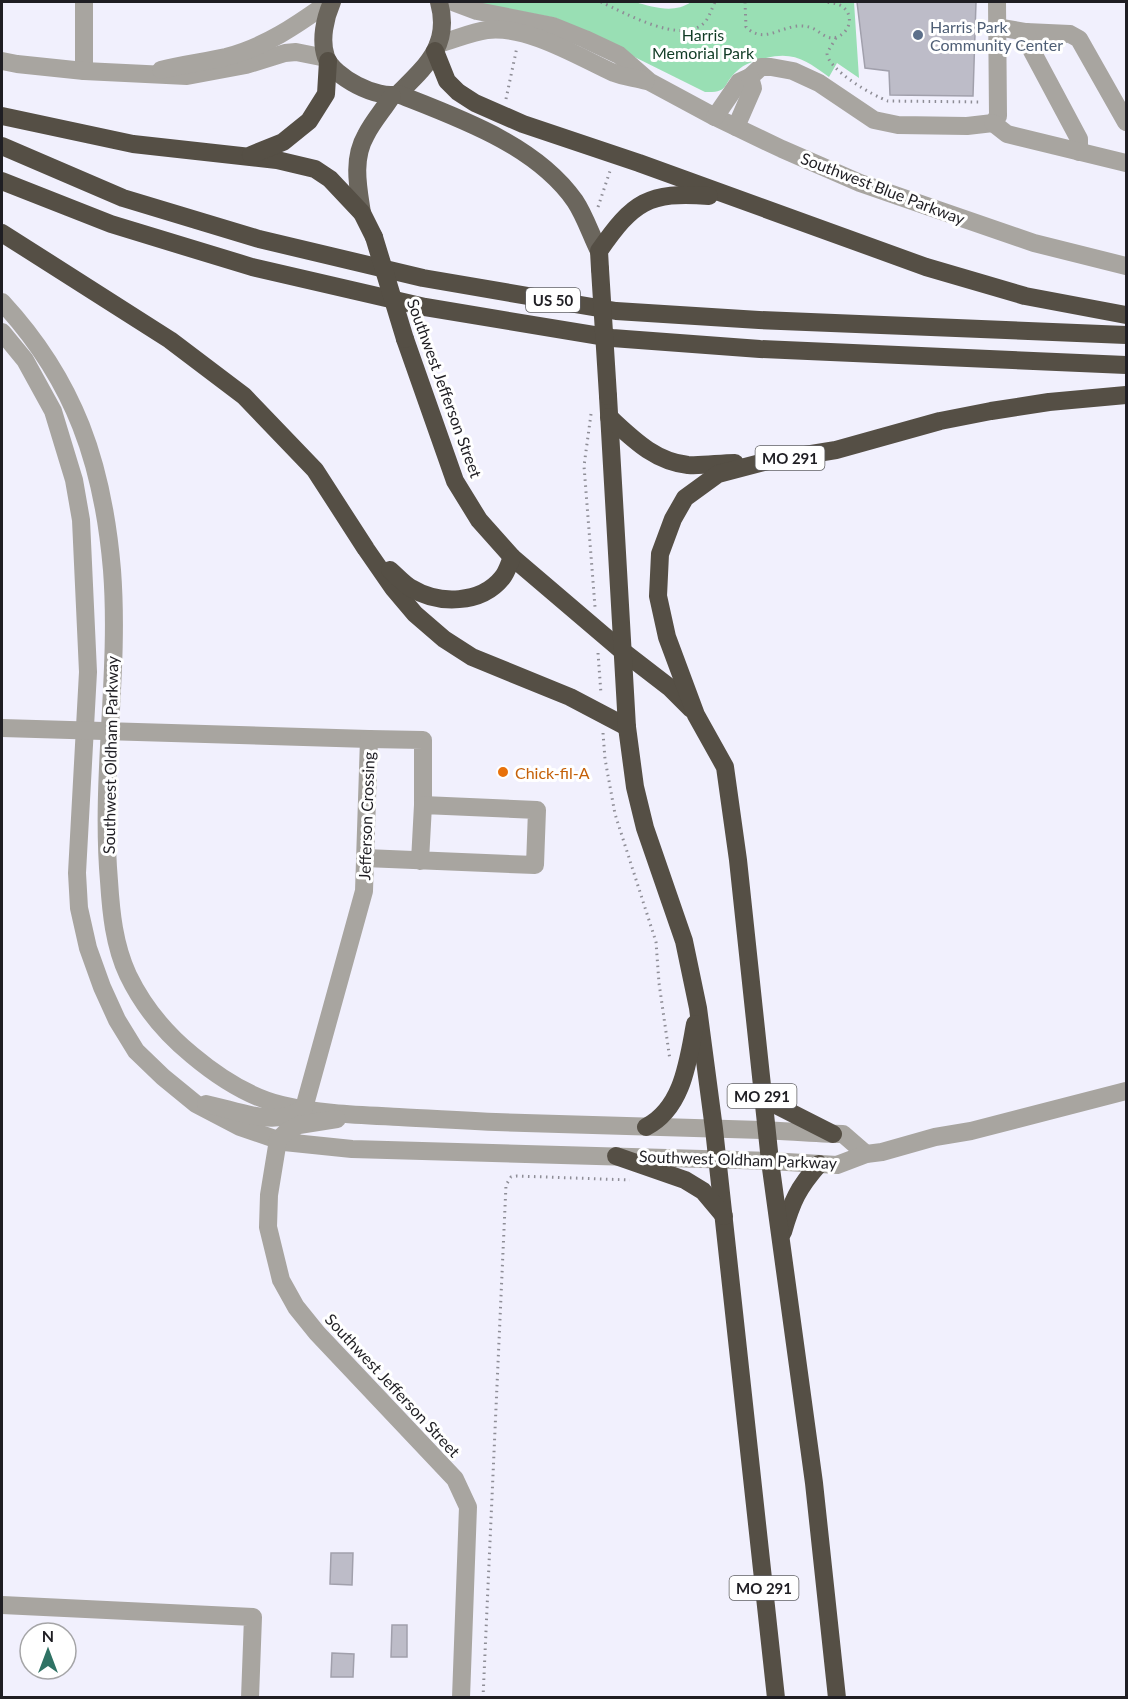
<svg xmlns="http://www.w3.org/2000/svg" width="1128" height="1699" font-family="Lato,sans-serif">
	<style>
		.green { fill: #99dfb4 }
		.building { fill: #bdbcc8; stroke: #a1a0ac; stroke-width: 1.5 }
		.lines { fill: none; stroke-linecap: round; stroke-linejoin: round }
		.path { stroke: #8e8d96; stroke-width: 3; stroke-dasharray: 1.5 4.5; stroke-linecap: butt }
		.minor { stroke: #a8a5a0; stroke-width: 18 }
		.major { stroke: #6b665d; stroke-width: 18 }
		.highway { stroke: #554f45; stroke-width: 18 }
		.highway-bridge { stroke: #554f45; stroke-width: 18 }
		.service-dot { fill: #5c6f8a; stroke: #fff; stroke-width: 2 }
		.food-dot { fill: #e8710a; stroke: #fff; stroke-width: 2 }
		.labels { text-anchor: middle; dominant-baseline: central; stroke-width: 6; stroke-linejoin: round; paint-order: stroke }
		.shield { fill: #fff; stroke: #626265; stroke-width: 1.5 }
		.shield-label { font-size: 15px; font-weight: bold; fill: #1f1e23 }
		.service-label { font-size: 16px; fill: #4e5e75; stroke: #fff; text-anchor: start }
		.park-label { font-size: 16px; fill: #103b25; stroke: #fff }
		.street-label { font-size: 16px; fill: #1f1e23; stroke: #fff }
		.food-label { font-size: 16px; fill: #c56008; stroke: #fff; text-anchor: start }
	</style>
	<rect width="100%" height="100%" fill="#f1f0fd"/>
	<!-- green -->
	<path class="green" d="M473 2H635C653 7 674 14 691 2H854L859 78 837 63 829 77C807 61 794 51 766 58 755 61 745 63 737 71 722 84 730 93 705 92L556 18Z"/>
	<!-- building -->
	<g class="building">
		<path d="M857 2H976L973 96 890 95 889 71 865 68Z"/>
		<path d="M331 1553H353L352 1585 330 1584Z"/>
		<path d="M392 1625H407V1657H391Z"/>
		<path d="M332 1653 354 1654 353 1677H331Z"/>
	</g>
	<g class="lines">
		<!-- path -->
		<g class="path">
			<path d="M601 2C625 13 681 45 704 23 709 18 712 8 715 2"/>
			<path d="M745 2 746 27C767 48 786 18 812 28 820 31 827 41 837 37 850 32 854 16 843 7 838 3 831 3 825 2"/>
			<path d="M836 38 827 53C827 69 873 96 888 101L982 102"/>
			<path d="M506 99 517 47"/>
			<path d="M598 207 610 171"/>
			<path d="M591 414 584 466 595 607"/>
			<path d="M598 653 601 694"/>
			<path d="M603 733 605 759 615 814 656 942 659 983 670 1060"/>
			<path d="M483 1698 506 1185 511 1177 517 1176 630 1180"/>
		</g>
		<!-- minor -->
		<g class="minor">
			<path d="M84 2V71"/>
			<path d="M453 2 477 11 553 26 585 39 619 55 650 82 715 117 782 149 860 183 1034 243 1126 266"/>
			<path d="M997 27 1026 32 1070 34 1079 39 1126 122"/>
			<path d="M1026 32 1032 51 1079 139V152"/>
			<path d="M438 44C454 40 471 32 487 30 527 25 579 57 614 73 624 77 636 78 646 81"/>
			<path d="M2 61 17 64 84 71 187 76 246 65 285 53 296 52 326 58"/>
			<path d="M161 70C183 64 204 62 226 57 265 47 297 25 329 2"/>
			<path d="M715 117 739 82 750 77 761 67H771L793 71 819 83 874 120 898 125 967 126 993 123 998 116 997 2"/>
			<path d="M993 123 1007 134 1126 163"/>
			<path d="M736 127 753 88 750 77"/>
			<path d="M2 302C75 381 103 464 112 570 120 674 100 777 109 881 111 912 114 945 128 975 143 1006 165 1033 192 1055 217 1076 249 1097 282 1105 320 1114 360 1115 399 1117 441 1119 483 1122 525 1123 604 1125 683 1127 762 1130 789 1131 816 1134 843 1134L866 1154"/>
			<path d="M2 332 25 360 53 411 74 480 81 520 88 672 77 873 79 908 88 948 102 987 117 1020 136 1051 163 1077 196 1104 240 1127 284 1142 352 1149 770 1161 837 1165 866 1154 882 1152 935 1137 971 1131 1126 1091"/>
			<path d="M2 728 369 739 364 891 304 1108C275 1129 237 1110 206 1104"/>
			<path d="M369 739 423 740V805"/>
			<path d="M365 858 535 865 537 810 423 805 420 861"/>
			<path d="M337 1119 299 1125 286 1132 278 1140 269 1195 268 1227 281 1280 296 1307 317 1333 455 1479 468 1507 461 1698"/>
			<path d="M2 1605 253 1617 250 1698"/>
		</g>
		<!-- major -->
		<g class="major">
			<path d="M332 2C325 18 320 40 326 57 333 77 378 100 398 94 426 66 451 45 439 2"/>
			<path d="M398 94C459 118 536 145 575 201 585 216 591 235 599 251"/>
			<path d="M362 213C358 187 352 159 366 135 373 121 384 109 392 96"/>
		</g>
		<!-- highway -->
		<g class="highway">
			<path d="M435 51 447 81 458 92 475 103 523 124 639 163 926 267 1025 296 1126 315"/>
			<path d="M2 116 133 144 277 160 315 169 330 179 362 213 374 237"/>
			<path d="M2 146 123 198 259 239 423 278 616 311 759 320 1126 335"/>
			<path d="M251 155 283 142 309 121 326 94 328 61"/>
			<path d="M2 181 111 224 252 267 425 307 612 338 760 349 1126 365"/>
			<path d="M2 233 170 340 244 396 315 470 366 549 393 588 415 614 444 639 472 657 570 697 627 727"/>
			<path d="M600 269 599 251C633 202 648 191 709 196"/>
			<path d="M405 339 455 481 479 520 512 557 621 650 669 687 691 709"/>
			<path d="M608 396 627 727 635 787 645 828 684 941 698 1008 714 1129 776 1698"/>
			<path d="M609 417C633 439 654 461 688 465 703 466 720 463 735 463"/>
			<path d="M390 570C397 576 404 584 411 588 439 605 481 604 502 578 507 572 509 564 512 557"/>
			<path d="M762 1098 833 1134"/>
			<path d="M646 1127C683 1108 688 1061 695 1024"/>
			<path d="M616 1156 685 1180 703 1191 724 1216"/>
			<path d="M783 1232C792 1201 798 1188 819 1164"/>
			<path d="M837 1698 814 1483 770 1161 738 860 725 767 696 715 667 637 658 596 660 554 673 519 685 498 718 474 768 461 836 450 940 421 991 411 1049 402 1126 395"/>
		</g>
		<!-- highway-bridge -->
		<g class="highway-bridge">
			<path d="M374 237 405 339"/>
			<path d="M600 269 608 396"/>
		</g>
	</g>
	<!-- markers -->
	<circle class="service-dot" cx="918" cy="35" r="6"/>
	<circle class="food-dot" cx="503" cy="772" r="6"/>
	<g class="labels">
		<!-- shield labels -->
		<g class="shield">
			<rect x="526" y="288" width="54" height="24" rx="4.5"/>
			<rect x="755.5" y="446" width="69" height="24" rx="4.5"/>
			<rect x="727.5" y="1084" width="69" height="24" rx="4.5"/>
			<rect x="729.5" y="1576" width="69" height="24" rx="4.5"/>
		</g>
		<g class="shield-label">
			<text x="553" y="300">US 50</text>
			<text x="790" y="458">MO 291</text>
			<text x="762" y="1096">MO 291</text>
			<text x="764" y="1588">MO 291</text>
		</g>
		<!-- service labels -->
		<g class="service-label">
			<text x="930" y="26">Harris Park<tspan x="930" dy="18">Community Center</tspan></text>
		</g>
		<!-- park labels -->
		<g class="park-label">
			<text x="703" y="34">Harris<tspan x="703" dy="18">Memorial Park</tspan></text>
		</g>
		<!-- street labels -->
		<g class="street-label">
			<text transform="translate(883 188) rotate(21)">Southwest Blue Parkway</text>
			<text transform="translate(445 388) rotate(70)">Southwest Jefferson Street</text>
			<text transform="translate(110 755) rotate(-89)">Southwest Oldham Parkway</text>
			<text transform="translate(366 816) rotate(-88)">Jefferson Crossing</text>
			<text transform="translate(738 1159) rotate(2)">Southwest Oldham Parkway</text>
			<text transform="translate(393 1385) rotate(47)">Southwest Jefferson Street</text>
		</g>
		<!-- food labels -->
		<g class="food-label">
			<text x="515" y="772">Chick-fil-A</text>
		</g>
	</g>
	<!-- border -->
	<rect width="1128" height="1699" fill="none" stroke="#1f1e23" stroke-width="6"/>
	<!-- north arrow -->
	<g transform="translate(48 1651)"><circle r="28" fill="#ffffff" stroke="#a5a5a7" stroke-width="1.5"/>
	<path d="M0-4.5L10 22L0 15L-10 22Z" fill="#2f7264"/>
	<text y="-9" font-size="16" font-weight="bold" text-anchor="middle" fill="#1f1e23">N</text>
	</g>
</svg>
